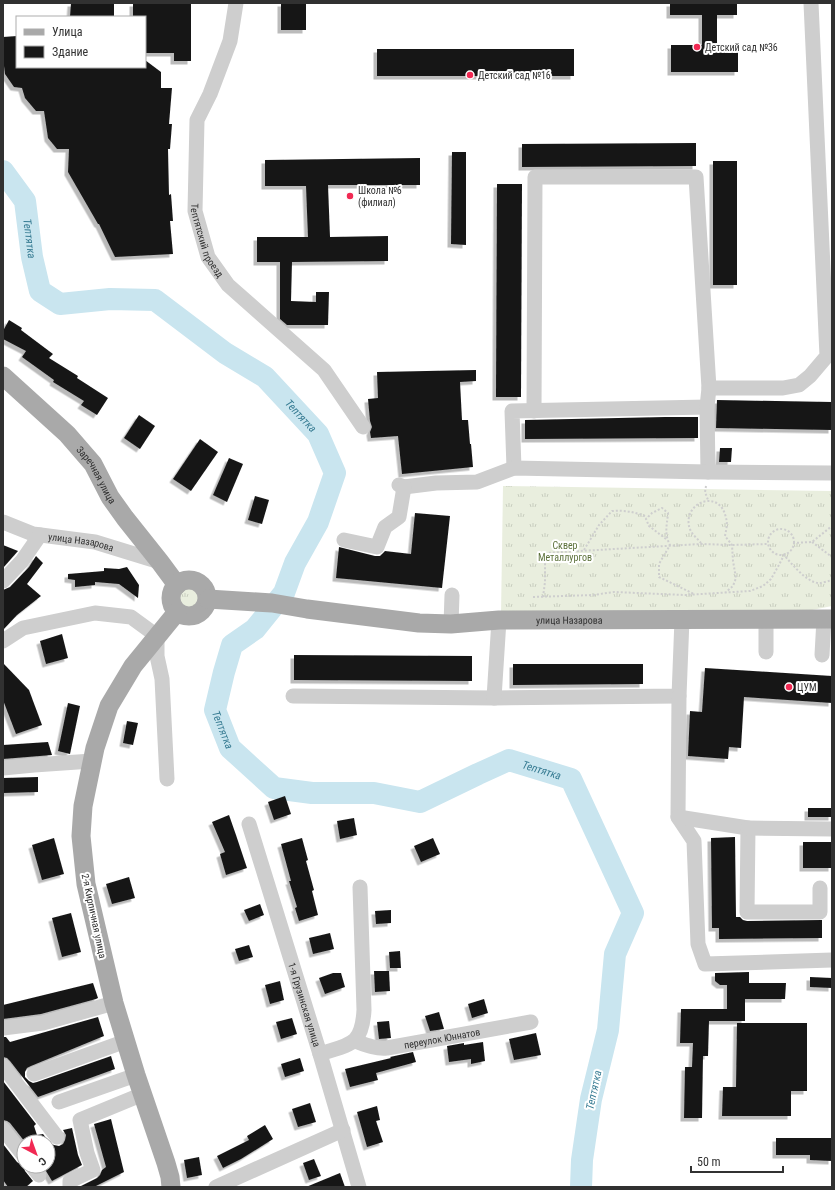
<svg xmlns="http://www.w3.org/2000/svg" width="835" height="1190" font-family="'Roboto Condensed',sans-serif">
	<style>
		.grass { fill: url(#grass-tufts) }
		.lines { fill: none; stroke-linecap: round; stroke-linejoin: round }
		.river { stroke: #c9e5ef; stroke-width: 22 }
		.building { fill: #181818; filter: url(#shadow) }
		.path { stroke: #cecece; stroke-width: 2; stroke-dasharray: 2 2; stroke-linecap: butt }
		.minor { stroke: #cecece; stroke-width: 15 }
		.major { stroke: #a9a9a9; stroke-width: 19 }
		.poi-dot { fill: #f12953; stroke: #fff; stroke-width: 1.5 }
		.labels { text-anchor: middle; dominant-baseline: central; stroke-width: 4; stroke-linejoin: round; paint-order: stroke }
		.poi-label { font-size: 10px; fill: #313131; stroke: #fff; text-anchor: start }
		.street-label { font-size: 10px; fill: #313131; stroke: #fff }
		.park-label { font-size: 10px; fill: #5b703a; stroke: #fff }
		.water-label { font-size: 11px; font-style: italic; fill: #367b92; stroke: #fff }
	</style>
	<defs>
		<pattern id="grass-tufts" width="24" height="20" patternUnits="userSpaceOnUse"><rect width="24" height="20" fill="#e9eede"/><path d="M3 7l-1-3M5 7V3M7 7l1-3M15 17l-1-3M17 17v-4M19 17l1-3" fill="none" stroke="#c8cdbf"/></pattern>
		<filter id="shadow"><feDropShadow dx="-3.5" dy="3.5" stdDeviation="0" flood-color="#0004"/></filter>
	</defs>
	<rect width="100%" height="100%" fill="#fff"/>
	<!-- grass -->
	<g class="grass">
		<path d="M503 486 832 491V606L807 611 501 615Z"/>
		<circle cx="190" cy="596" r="12"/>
	</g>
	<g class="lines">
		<!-- river -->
		<path class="river" id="s1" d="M3 171 25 201 32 257 40 291 60 304 110 299 155 300 225 353 265 377 318 434 335 473 318 522 295 563 284 593 255 629 232 645 224 672 215 710 230 748 274 788 312 793H374L420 802 478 774 509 760 571 779 633 913 615 954 608 1030 591 1099 582 1160 581 1187"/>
	</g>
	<!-- building -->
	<g class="building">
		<path d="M71 3H114V17H70Z"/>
		<path d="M133 3H191V61H174V53H145V17H133Z"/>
		<rect x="281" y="3" width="25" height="27"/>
		<path d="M670 3H737V15H717V45H738V72H671V45H702V15H670Z"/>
		<path d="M17 36V67H145V60L161 72V88H172L169 124H172L170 149H168L169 195 171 194 173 221H170L173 254 115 257 99 224H98L68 172 69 149H57L48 138 44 111H36L25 98 22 88 14 87 5 74 3 58V37Z"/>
		<rect x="377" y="49" width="197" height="27"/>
		<path d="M696 143V166L522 167V144Z"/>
		<path d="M452 152H466V245L451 244Z"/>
		<path d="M420 158V185H328L330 237 388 236V261L292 262 291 301 316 302V292H329L328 325H287L280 319V262H257V237H308L306 186H265V160Z"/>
		<rect x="713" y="161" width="24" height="124"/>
		<path d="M497 184H522L521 397H496Z"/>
		<path d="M9 320 22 328 21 330 53 354 49 358 78 376 77 378 108 398 97 415 81 405 84 401 53 382 54 380 22 357 26 351 3 339V331Z"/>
		<path d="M476 370V381L460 382 462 420H468L470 444H471L473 467 402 474 398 436 371 438 370 432 372 427 370 421 368 399 378 398 377 372Z"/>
		<path d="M717 400 832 402V430L716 428Z"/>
		<path d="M139 415 155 426 140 449 124 438Z"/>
		<path d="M665 417H698V438L525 439V420Z"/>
		<path d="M200 439 218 452 191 491 173 479Z"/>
		<path d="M720 448H732L731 462H719Z"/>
		<path d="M229 458 243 464 227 502 213 495Z"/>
		<path d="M255 496 269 500 262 524 248 520Z"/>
		<path d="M415 513 450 516 442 588 336 578 339 547 375 556H380L385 551 411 554Z"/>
		<path d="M3 545 18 551 3 568Z"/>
		<path d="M36 556 43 563 27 584 41 596 17 615 3 630V590L10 587 29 567Z"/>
		<path d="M127 567 139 585 138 598 119 584 95 582V585L75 587V580L68 579V574L104 571V568L119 569Z"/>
		<path d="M62 634 68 658 46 664 40 641Z"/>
		<path d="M294 655 472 656V681L294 680Z"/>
		<path d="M3 663 29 690 42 725 16 734 3 700Z"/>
		<path d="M513 664H643V684L513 685Z"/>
		<path d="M705 668 832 676V703L744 697 741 748 729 747 728 759 688 756 690 711 702 712Z"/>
		<path d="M68 703 80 706 70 754 58 751Z"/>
		<path d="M127 721 138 723 133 745 123 743Z"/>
		<path d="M48 742 52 755 3 759V745Z"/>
		<path d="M38 777V792L3 793V778Z"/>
		<path d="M285 796 291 814 274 820 268 802Z"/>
		<rect x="808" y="808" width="24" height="9"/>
		<path d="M229 815 236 835 247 868 226 875 220 854 225 852 212 822Z"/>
		<path d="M354 818 357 835 340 839 337 821Z"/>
		<path d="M735 837 736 917H740L743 920 747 921 822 920V938L719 939V928H712L711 838Z"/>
		<path d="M54 838 64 874 42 880 32 845Z"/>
		<path d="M302 838 308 860 306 861 314 890 312 891 318 915 299 921 295 908 297 907 289 881H291L281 844Z"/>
		<path d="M433 838 440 854 421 862 414 846Z"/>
		<rect x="803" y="842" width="29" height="26"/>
		<path d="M129 877 135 898 112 904 106 884Z"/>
		<path d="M260 904 264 915 249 921 244 910Z"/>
		<path d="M391 910V923L376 924 375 911Z"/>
		<path d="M71 913 81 952 62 957 52 918Z"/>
		<path d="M330 933 334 949 313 954 309 938Z"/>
		<path d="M249 945 253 957 239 961 235 949Z"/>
		<path d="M400 951 401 968H390L389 952Z"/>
		<path d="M374 971H389L390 991 375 992Z"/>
		<path d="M749 972V983H786L785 999H745V1021H709L708 1056H703L702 1118H684L685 1067H692L693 1043H680L681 1009H727V985H720L715 981V973Z"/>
		<path d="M333 973H341L345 987 325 994 319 978Z"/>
		<path d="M810 977 832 978V988L810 987Z"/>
		<path d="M280 981 284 1000 270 1004 265 985Z"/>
		<path d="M93 983 98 998 96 999 41 1014 3 1019V1005Z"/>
		<path d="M484 999 488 1013 472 1018 468 1004Z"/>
		<path d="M439 1012 444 1029 430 1031 425 1016Z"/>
		<path d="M98 1017 104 1036 31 1066 27 1068 25 1072V1077L29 1081 33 1083 37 1082 111 1056 115 1069 38 1097 10 1061 7 1058 3 1057V1037H6L10 1042Z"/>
		<path d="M292 1018 297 1034 281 1039 276 1022Z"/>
		<path d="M389 1021 391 1038 379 1039 377 1022Z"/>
		<path d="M737 1023H807V1091H791V1116H722L723 1087H736Z"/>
		<path d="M536 1033 541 1055 514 1060 509 1039Z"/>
		<path d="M483 1042 485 1061 471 1064V1059L449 1062 447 1046 464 1043V1045Z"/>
		<path d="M413 1052 416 1062 376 1073 378 1080 350 1087 345 1069 391 1058 390 1057Z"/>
		<path d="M300 1058 304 1071 285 1077 281 1064Z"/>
		<path d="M3 1081 36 1124 34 1126 37 1135 43 1134 50 1143 54 1145 59 1146 63 1144 65 1140 66 1135 63 1130 72 1128 78 1155 82 1165 52 1181 43 1166H48V1142H25L10 1123 7 1121 3 1120Z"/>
		<path d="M310 1103 316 1122 298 1127 292 1109Z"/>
		<path d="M377 1106 380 1120 376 1121 383 1142 367 1147 357 1112Z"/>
		<path d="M111 1119 124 1172 94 1187H79L97 1178 100 1175 102 1170 106 1167 94 1124Z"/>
		<path d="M265 1125 273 1139 241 1159 223 1168 217 1156 249 1140 247 1136Z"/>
		<path d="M776 1138H832V1161L810 1160V1155H776Z"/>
		<path d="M3 1144 17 1162 20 1164 23 1165 25 1171 33 1181 26 1187H8L3 1180Z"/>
		<path d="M199 1157 202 1175 187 1178 184 1160Z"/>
		<path d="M314 1159 321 1176 309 1180 303 1163Z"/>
		<path d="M340 1173 345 1187H306Z"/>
	</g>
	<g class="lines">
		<!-- path -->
		<g class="path">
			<path d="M706 486 705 492 708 500"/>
			<circle cx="781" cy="542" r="13"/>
			<path d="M666 539 649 526 646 519 652 513 662 508 668 513C667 525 664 534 670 545L659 564V577L694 594"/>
			<path d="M812 542 832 557"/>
			<path d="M701 543C697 538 690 533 689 526 684 502 720 488 726 518 728 524 726 530 725 536L732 545 733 561 736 578 733 586 726 592"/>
			<path d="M793 543 812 542 832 526"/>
			<path d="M584 550 599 525 612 511C625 510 635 512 647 517"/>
			<path d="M533 597 593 595 614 592 685 595 750 591 763 586 771 579 779 565 784 555C791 563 807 583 819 583 823 583 828 581 832 580"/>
			<path d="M543 597 545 582V553L701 544 732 545 768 544"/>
		</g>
		<!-- minor -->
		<g class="minor">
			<path id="s2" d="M236 3 230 41 210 94 197 120 195 211 208 257 228 285 324 370 363 427"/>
			<path d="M534 411 535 177H696L709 388"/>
			<path d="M514 468 512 411 707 407"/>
			<path d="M708 472 707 407 709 388H783L799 385 810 376 827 356 811 3"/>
			<path d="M399 485 404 487 436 483 477 482 514 468 708 472 832 473"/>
			<path id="s3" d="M3 522 33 534 95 542 160 562"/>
			<path d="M344 540 377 547 385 527 399 517 404 487"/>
			<path d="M3 581 22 561 40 535"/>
			<path d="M766 619V652"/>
			<path d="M451 624 452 595"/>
			<path d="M3 641 23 628 95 613 131 617 157 636V656L162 679 167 779"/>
			<path d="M822 655 824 619"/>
			<path d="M293 696 494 698 679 696 682 619"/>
			<path d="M679 696 678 817 694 841 698 944 705 964 832 960"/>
			<path d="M494 698 499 620"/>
			<path d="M3 768 34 765 92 761"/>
			<path d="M678 817 748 828 747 912H820V888"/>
			<path id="s4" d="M249 824 320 1054 359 1187"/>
			<path d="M748 828 832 829"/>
			<path d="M3 1028 43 1023 114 1003"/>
			<path id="s5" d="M355 1041C366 1045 375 1049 387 1048L531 1022"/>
			<path d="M320 1054C350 1044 362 1046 364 1010L360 887"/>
			<path d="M3 1066 57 1137"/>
			<path d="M34 1074 126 1041"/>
			<path d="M59 1102 136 1075"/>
			<path d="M3 1129 24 1156"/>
			<path d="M32 1166 39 1175"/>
			<path d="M70 1187V1181L93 1170 87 1153 80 1120 143 1094"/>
			<path d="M216 1187 343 1130"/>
		</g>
		<!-- major -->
		<g class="major">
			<path id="s6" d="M3 376 67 434 93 464 110 497 125 518 160 562 177 585"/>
			<circle cx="189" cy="598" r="18"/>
			<path id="s7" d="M208 599 272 603 307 609 419 623 451 624 499 620 832 619"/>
			<path d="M171 1187 170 1177 166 1163 136 1075 114 1003 86 884 81 836 83 806 95 748 109 706 133 666 177 612"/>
		</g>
	</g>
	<!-- markers -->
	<g class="poi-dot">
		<circle cx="697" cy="47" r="4"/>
		<circle cx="470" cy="75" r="4"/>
		<circle cx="350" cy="196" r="4"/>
		<circle cx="789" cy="687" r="4"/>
	</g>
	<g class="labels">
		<!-- poi labels -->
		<g class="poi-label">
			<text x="705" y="47">Детский сад №36</text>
			<text x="478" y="75">Детский сад №16</text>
			<text x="358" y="190">Школа №6<tspan x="358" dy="12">(филиал)</tspan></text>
			<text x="797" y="687">ЦУМ</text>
		</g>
		<!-- street labels -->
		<g class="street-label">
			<text stroke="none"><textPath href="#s2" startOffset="247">Тептятский проезд</textPath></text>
			<text stroke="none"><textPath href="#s6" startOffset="137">Заречная улица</textPath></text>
			<text stroke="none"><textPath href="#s3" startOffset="81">улица Назарова</textPath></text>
			<text stroke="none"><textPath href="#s7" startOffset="363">улица Назарова</textPath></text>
			<text transform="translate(94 916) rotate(78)">2-я Кирпичная улица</text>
			<text stroke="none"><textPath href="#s4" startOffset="189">1-я Грузинская улица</textPath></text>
			<text stroke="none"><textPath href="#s5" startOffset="89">переулок Юннатов</textPath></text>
		</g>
		<!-- park labels -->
		<g class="park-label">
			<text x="565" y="545">Сквер<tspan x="565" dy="12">Металлургов</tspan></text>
		</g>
		<!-- water labels -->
		<g class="water-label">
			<text stroke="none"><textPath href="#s1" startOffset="75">Тептятка</textPath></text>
			<text stroke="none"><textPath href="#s1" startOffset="435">Тептятка</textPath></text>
			<text stroke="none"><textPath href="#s1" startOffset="796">Тептятка</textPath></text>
			<text stroke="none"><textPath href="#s1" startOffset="1155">Тептятка</textPath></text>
			<text transform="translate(594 1090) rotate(-78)">Тептятка</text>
		</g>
	</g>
	<!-- border -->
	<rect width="835" height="1190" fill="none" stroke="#313131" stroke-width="8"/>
	<!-- legend -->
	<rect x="16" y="16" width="130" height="52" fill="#ffffff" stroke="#adadad"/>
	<rect x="24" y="29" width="20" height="6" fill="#a9a9a9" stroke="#adadad"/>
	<text x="52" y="36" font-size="12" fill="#313131">Улица</text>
	<rect x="24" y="46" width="20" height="12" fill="#181818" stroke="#adadad"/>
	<text x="52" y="56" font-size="12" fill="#313131">Здание</text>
	<!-- north arrow -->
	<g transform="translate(36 1154) rotate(139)"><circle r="19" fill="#ffffff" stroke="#adadad"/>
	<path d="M0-3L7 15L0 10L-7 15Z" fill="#f12953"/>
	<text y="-6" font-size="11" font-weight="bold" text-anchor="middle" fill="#313131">С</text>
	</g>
	<!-- scale -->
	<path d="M691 1166v6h92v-6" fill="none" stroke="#313131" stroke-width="2"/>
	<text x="697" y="1166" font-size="12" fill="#313131" stroke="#ffffff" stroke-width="3" paint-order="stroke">50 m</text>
</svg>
